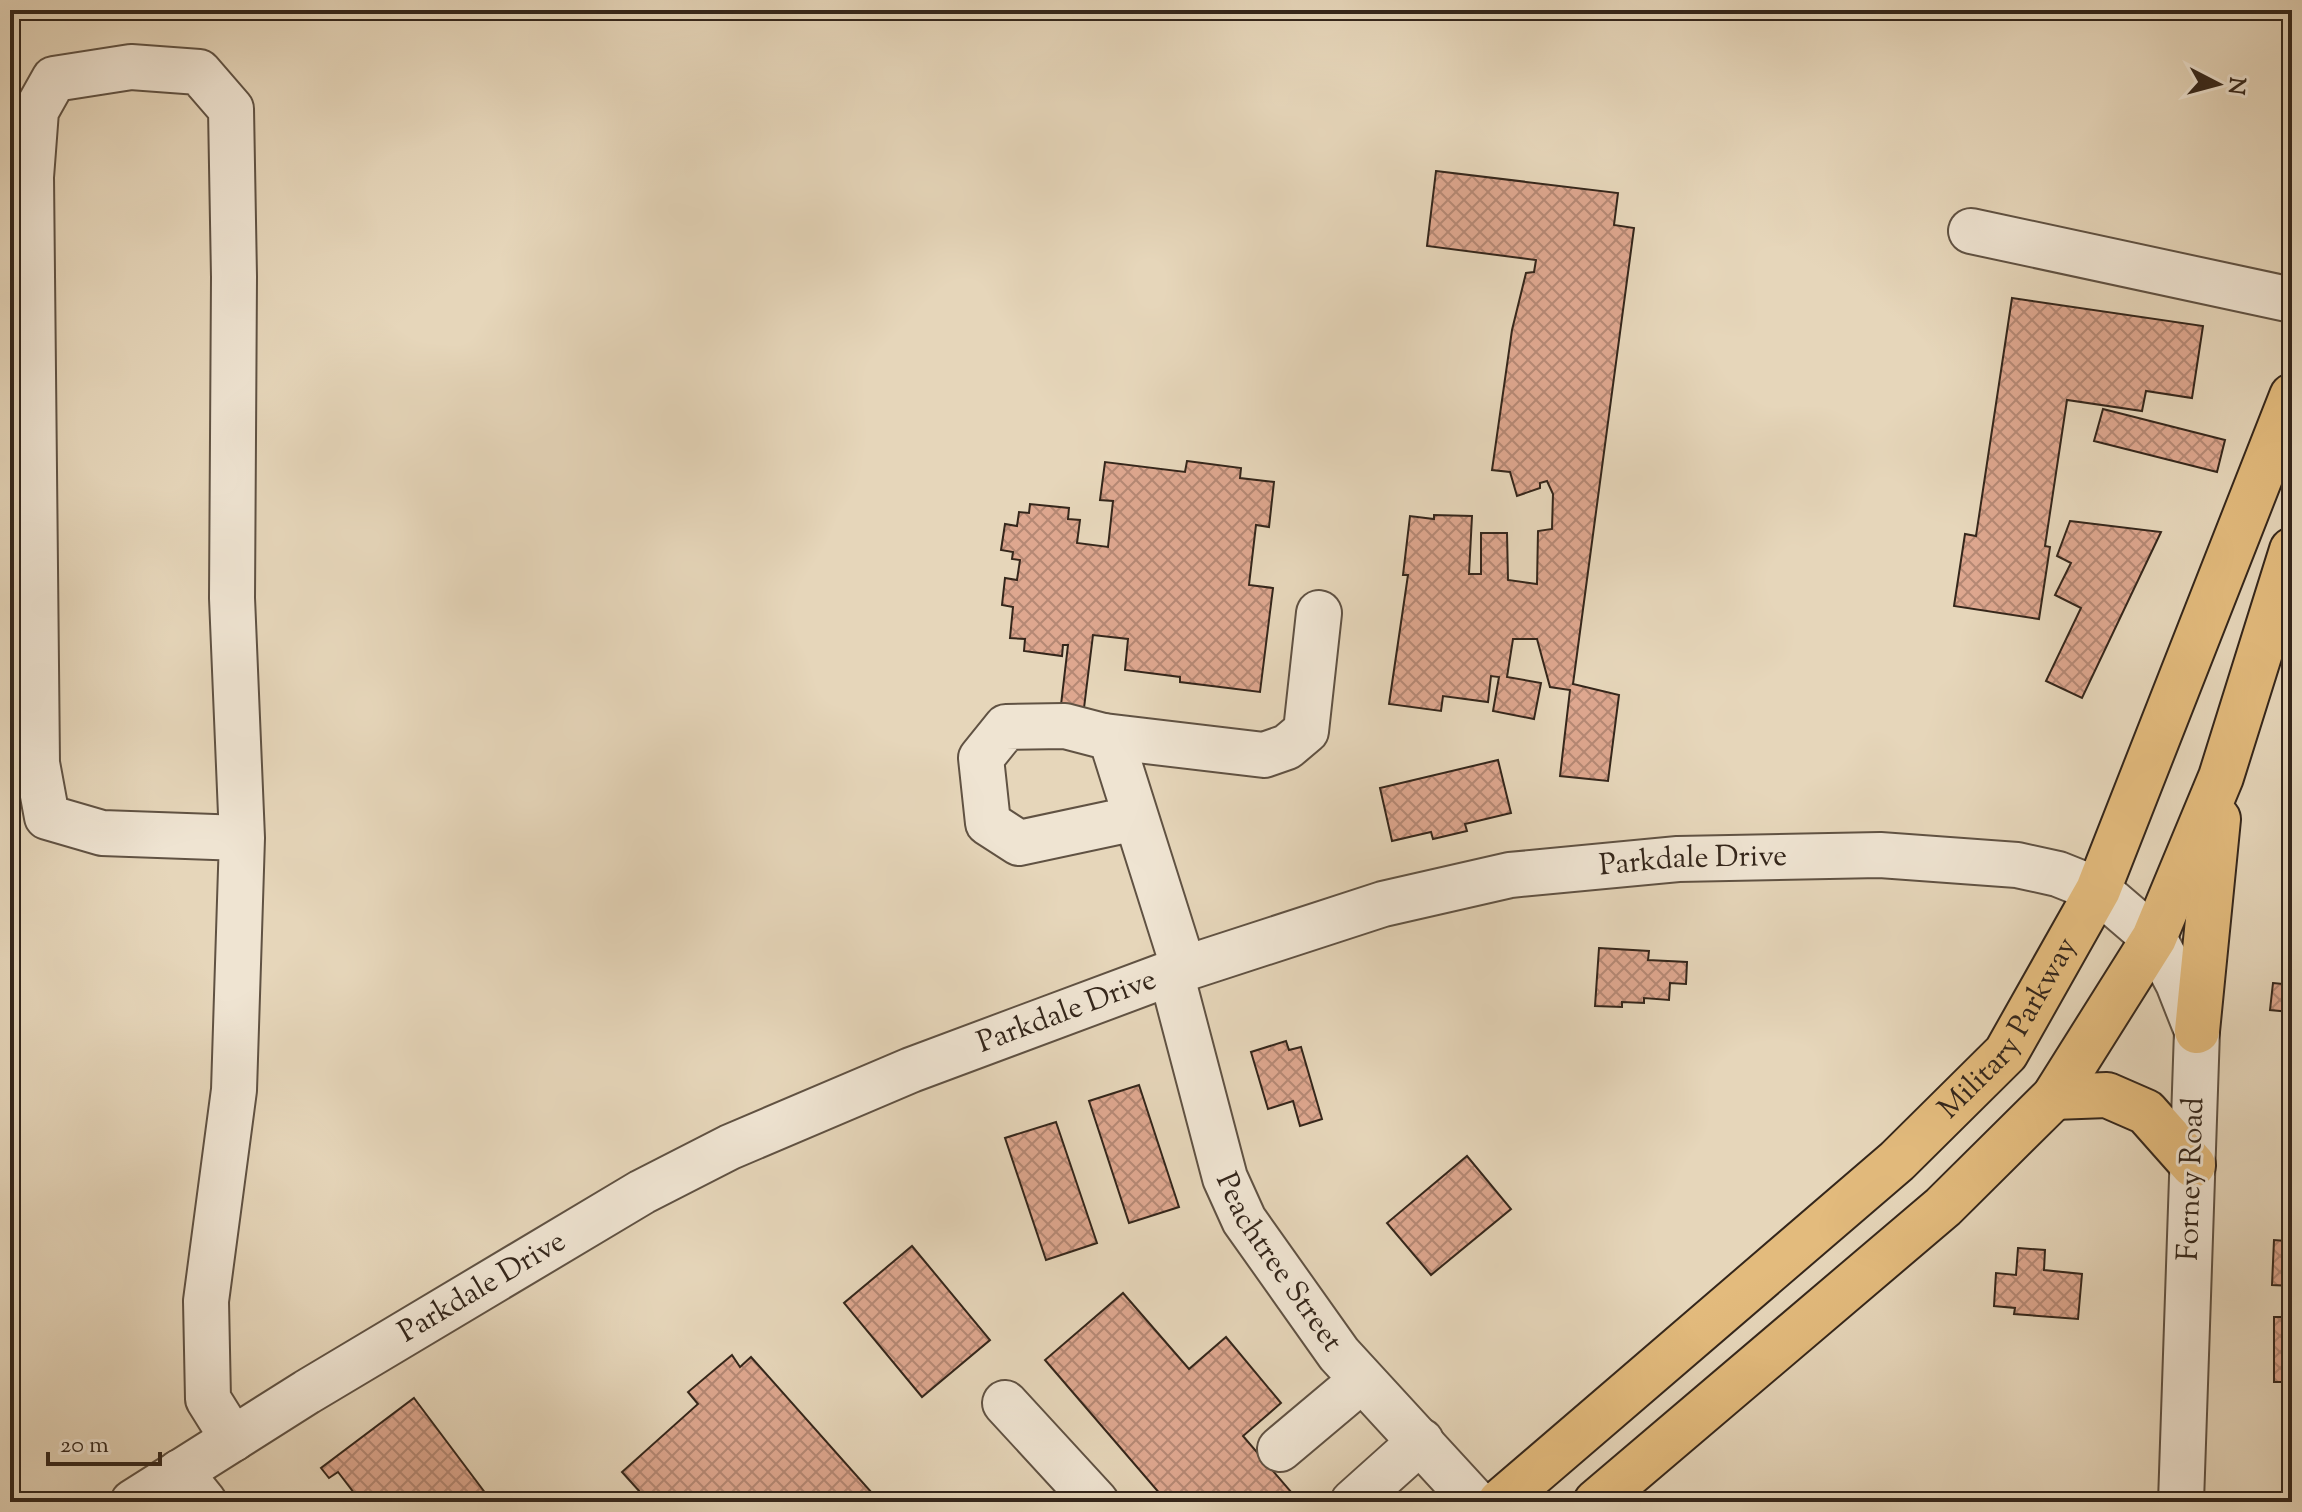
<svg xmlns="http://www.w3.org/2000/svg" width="2302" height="1512" font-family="'Sorts Mill Goudy',serif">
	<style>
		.building { fill: url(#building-cross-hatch); stroke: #34261b; stroke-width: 2 }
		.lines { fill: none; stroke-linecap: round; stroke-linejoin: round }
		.minor-casing { stroke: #605243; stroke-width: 48 }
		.major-casing { stroke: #34261b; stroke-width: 48 }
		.minor { stroke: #efe4d2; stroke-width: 44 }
		.major { stroke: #e3bb7d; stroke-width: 44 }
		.labels { text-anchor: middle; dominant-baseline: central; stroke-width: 6; stroke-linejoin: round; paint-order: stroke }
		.street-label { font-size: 30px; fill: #34261b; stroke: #efe4d2 }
	</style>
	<defs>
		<pattern id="building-cross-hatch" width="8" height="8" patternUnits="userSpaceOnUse" patternTransform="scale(2)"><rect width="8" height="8" fill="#dea78f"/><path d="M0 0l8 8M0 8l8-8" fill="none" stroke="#b58874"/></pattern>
	</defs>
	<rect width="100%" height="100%" fill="#e6d6ba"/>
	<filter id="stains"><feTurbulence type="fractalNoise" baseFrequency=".0025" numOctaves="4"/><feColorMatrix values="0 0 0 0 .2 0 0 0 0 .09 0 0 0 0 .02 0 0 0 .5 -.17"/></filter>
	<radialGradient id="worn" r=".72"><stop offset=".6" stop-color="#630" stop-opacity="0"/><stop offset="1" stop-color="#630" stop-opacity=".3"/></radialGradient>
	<!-- building -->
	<g class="building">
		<path d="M1436 171 1618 193 1614 225 1634 228 1573 684 1619 695 1608 781 1560 776 1570 690 1550 687 1537 639H1513L1507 677 1541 683 1534 719 1493 711 1499 677 1491 676 1488 702 1443 696 1441 711 1389 704 1408 575H1403L1410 516 1434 519V515L1472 516 1469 574H1481V533H1507L1508 580 1537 584 1538 531 1552 529 1553 494 1547 481 1540 483V488L1517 496 1510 472 1492 470 1512 330 1526 273 1534 272 1536 260 1427 246Z"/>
		<path d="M2012 298 2203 326 2192 398 2146 391 2142 411 2067 400 2045 546 2050 547 2039 619 1954 606 1965 534 1976 536Z"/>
		<path d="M2103 409 2225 440 2217 472 2094 441Z"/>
		<path d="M1187 461 1241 468 1240 478 1274 482 1269 527 1256 525 1249 585 1273 588 1260 692 1180 682V677L1125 670 1128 639 1093 635 1084 708 1061 705 1068 645H1063L1062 656 1024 651 1025 639 1010 638 1013 607 1002 605 1005 578 1017 580 1020 560 1012 559 1013 552 1001 550 1005 524 1017 526 1019 512 1029 513 1030 504 1069 508 1068 519 1080 520 1077 543 1108 547 1113 501 1100 500 1105 462 1185 472Z"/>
		<path d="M2070 521 2161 532 2082 698 2046 681 2081 608 2055 595 2071 563 2057 556Z"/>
		<path d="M1498 760 1511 813 1465 824 1467 831 1433 839 1431 832 1392 841 1380 788Z"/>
		<path d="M1599 948 1649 951 1648 960 1687 962 1686 984 1670 983 1669 1000 1644 998V1003L1622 1002V1007L1595 1006Z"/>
		<path d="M2273 983 2292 985V1012L2270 1010Z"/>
		<path d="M1286 1041 1289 1050 1301 1047 1322 1119 1300 1126 1293 1101 1268 1109 1251 1052Z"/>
		<path d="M1139 1085 1179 1207 1129 1223 1089 1101Z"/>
		<path d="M1056 1122 1097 1243 1046 1260 1005 1138Z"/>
		<path d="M1467 1156 1511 1209 1431 1275 1387 1223Z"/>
		<path d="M2289 1215H2292V1286L2272 1285 2274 1240 2287 1241Z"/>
		<path d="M912 1246 990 1340 922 1397 844 1303Z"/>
		<path d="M2018 1248 2045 1250 2044 1270 2082 1274 2078 1319 2014 1314 2015 1308 1994 1306 1996 1273 2016 1275Z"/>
		<path d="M1123 1293 1189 1369 1226 1337 1281 1403 1243 1436 1298 1500 1295 1502H1167L1045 1360Z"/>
		<rect x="2274" y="1317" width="18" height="65"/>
		<path d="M732 1355 740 1367 751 1357 880 1502H649L622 1472 698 1404 688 1392Z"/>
		<path d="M414 1398 492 1502H361L338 1472 329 1478 321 1468Z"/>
	</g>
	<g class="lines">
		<!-- minor casing -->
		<g class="minor-casing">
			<g id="minor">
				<path d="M1971 231 2292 300"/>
				<path d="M1104 736 1264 755 1287 747 1306 731 1319 613"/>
				<path d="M1136 818 1019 843 988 823 981 758 1006 727 1065 726 1111 738 1184 969"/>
				<path id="s1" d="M1171 973 1225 1178 1244 1220 1339 1354 1475 1502"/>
				<path d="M1005 1403 1096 1502"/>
				<path d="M233 1439 208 1399 206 1301 234 1090 242 838 232 598 234 277 231 109 199 72 131 67 54 79 36 111 31 177 37 763 47 817 102 833 242 838"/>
				<path d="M1280 1449 1362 1380"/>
				<path d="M180 1472 204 1502"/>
				<path id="s2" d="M133 1502 307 1392 642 1192 730 1147 911 1070 1171 973 1383 904 1510 875 1678 859 1880 855 2017 865 2058 874 2098 890 2154 938 2178 983 2197 1031 2181 1502"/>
				<path d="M1353 1502 1421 1441"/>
			</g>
		</g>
		<!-- major casing -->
		<g class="major-casing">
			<g id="major">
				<path d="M2197 1031 2218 819"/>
				<path d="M2054 1097 2107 1095 2146 1112 2193 1165"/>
				<path id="s3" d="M1500 1502 1897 1161 2006 1053 2098 890 2292 396"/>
				<path d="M1596 1502 1943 1207 2054 1097 2154 938 2221 777 2292 550"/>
			</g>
		</g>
		<!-- minor -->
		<use href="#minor" class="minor"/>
		<!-- major -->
		<use href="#major" class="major"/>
	</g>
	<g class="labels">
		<!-- street labels -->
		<g class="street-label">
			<text stroke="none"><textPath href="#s2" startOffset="1706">Parkdale Drive</textPath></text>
			<text stroke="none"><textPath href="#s2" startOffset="1058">Parkdale Drive</textPath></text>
			<text stroke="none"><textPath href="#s3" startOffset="698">Military Parkway</textPath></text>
			<text transform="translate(2192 1179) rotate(-88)">Forney Road</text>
			<text stroke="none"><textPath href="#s1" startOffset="312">Peachtree Street</textPath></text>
			<text stroke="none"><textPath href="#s2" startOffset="410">Parkdale Drive</textPath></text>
		</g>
	</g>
	<!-- margin -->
	<rect width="2302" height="1512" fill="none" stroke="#e6d6ba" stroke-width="40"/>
	<rect x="12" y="12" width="2278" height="1488" fill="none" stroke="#34261b" stroke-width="4"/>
	<rect x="20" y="20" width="2262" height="1472" fill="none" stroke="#34261b" stroke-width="2"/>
	<!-- north arrow -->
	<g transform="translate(2218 84) rotate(96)" stroke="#efe4d2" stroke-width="6" paint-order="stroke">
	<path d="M0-6L14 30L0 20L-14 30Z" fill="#34261b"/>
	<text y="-12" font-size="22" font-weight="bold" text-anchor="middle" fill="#34261b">N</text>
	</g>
	<!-- scale -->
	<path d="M48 1452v12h112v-12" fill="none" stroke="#34261b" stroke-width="4"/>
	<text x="60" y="1452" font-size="24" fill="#34261b" stroke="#efe4d2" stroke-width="6" paint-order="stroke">20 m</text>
	<rect width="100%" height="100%" filter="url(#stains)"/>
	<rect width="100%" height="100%" fill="url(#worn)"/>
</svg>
